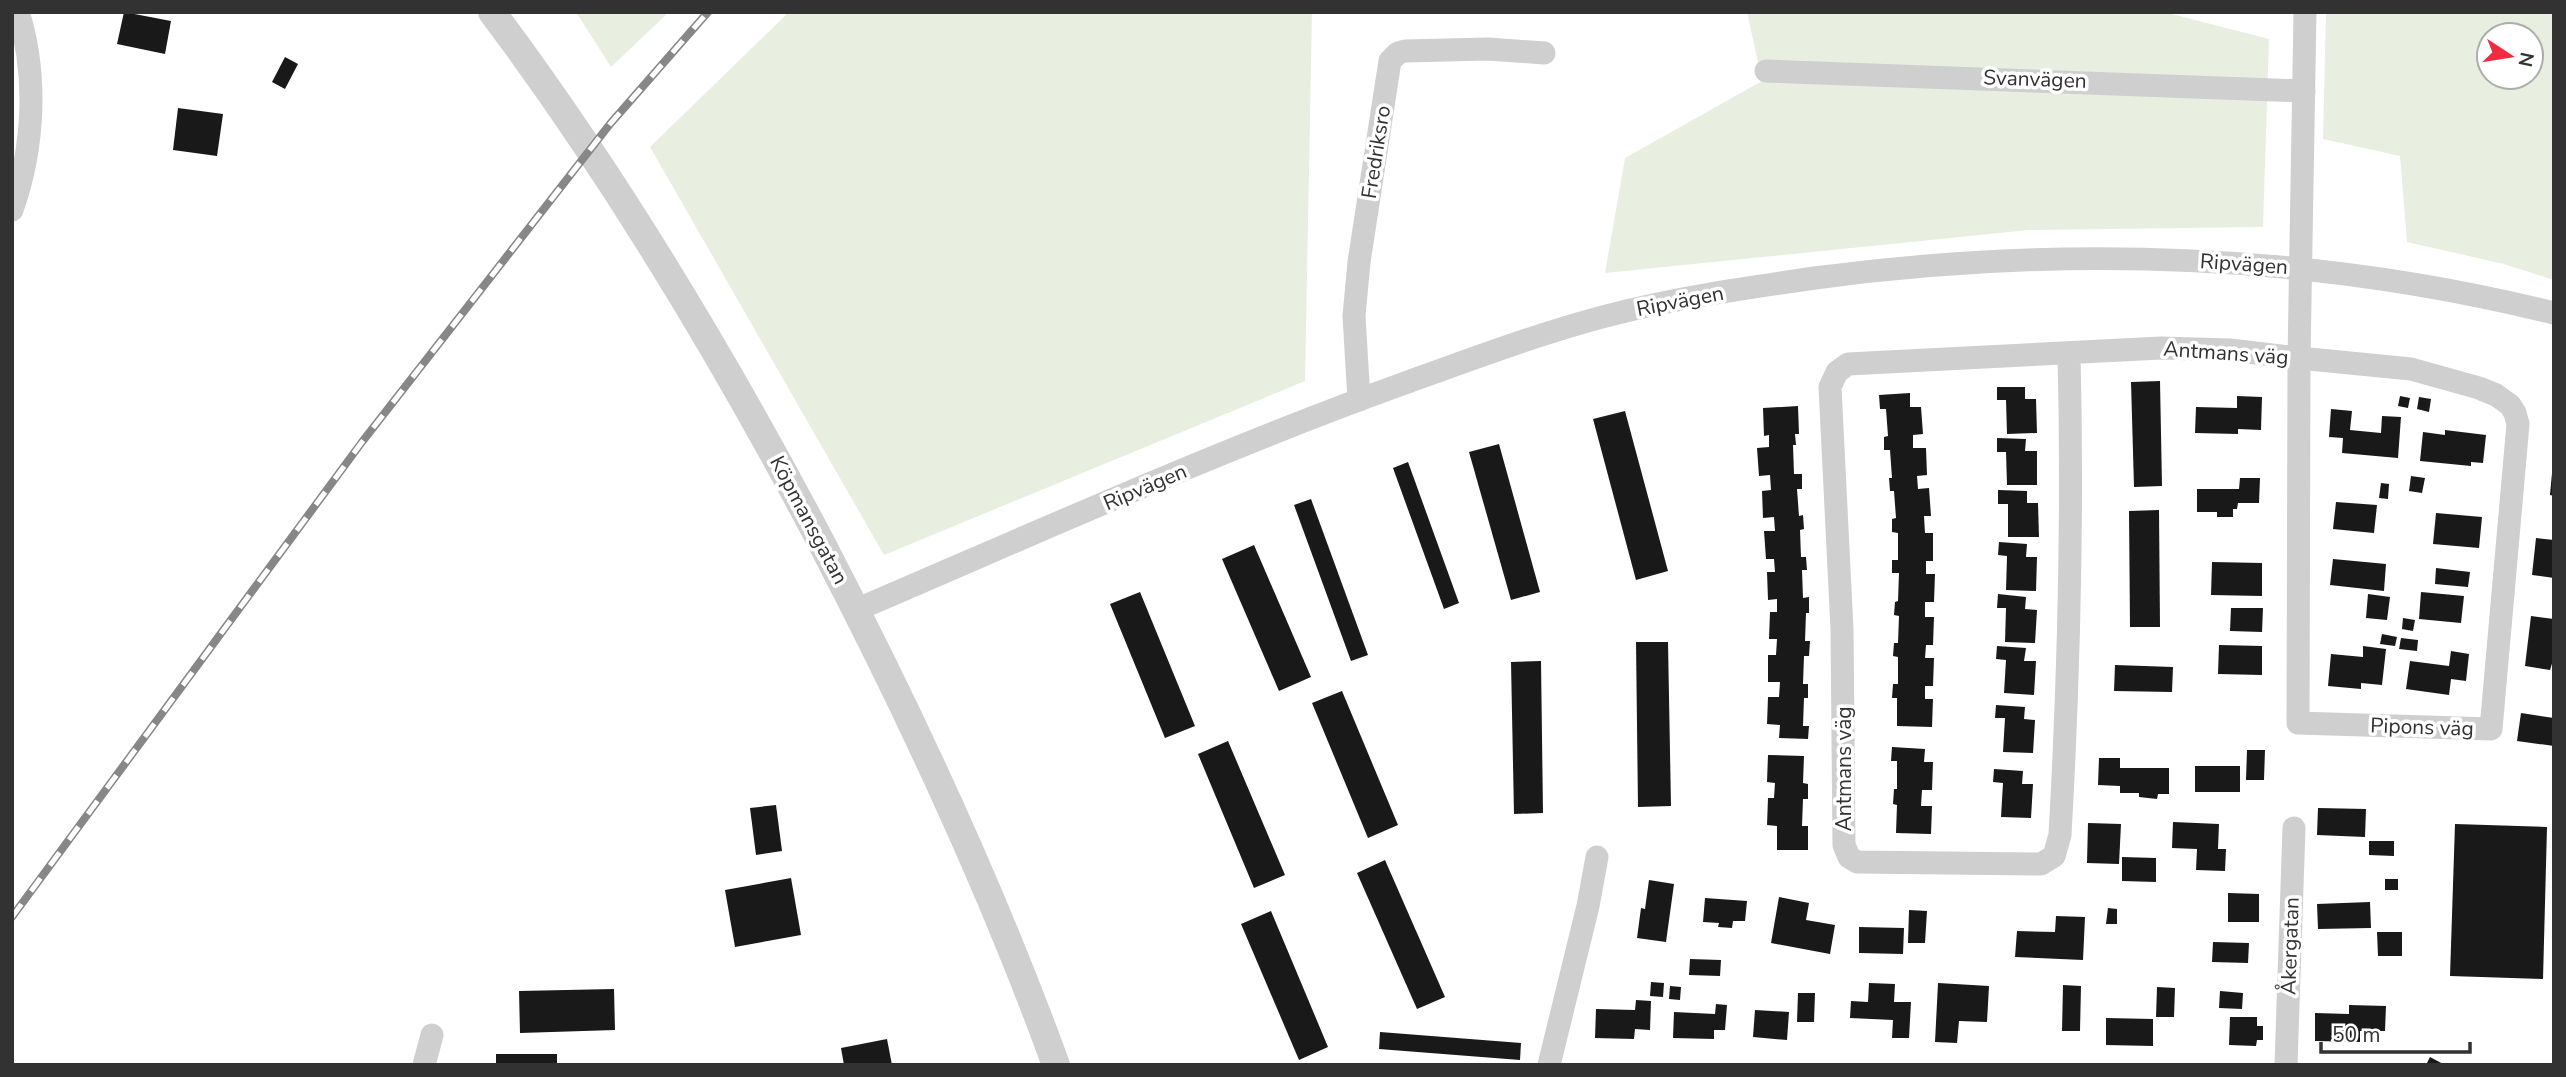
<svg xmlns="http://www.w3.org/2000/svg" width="2566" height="1077" font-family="'Nunito Sans',sans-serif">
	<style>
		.green { fill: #e8efe0; fill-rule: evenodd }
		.building { fill: #191919 }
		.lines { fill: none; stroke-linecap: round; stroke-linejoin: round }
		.minor { stroke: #cfcfcf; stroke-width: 23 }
		.tertiary { stroke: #cfcfcf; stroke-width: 28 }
		.rail-casing { stroke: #878787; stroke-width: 8 }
		.rail { stroke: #fff; stroke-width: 5; stroke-dasharray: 16; stroke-linecap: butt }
		.labels { text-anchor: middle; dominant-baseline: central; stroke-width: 7; stroke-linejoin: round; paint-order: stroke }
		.street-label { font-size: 21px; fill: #323232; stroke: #fff }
	</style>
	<rect width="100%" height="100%" fill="#fff"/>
	<!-- green -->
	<g class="green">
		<path d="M576 12H669L611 67Z"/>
		<path d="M789 12H1312L1305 381 884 555 650 147Z"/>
		<path d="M1747 12H2164L2269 39 2263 227 2029 230 1605 273 1625 158 1762 81Z"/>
		<path d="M2326 12H2554V280L2504 264 2407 242 2400 156 2323 139ZM2489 35H2531V77H2489Z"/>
	</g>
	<!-- building -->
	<g class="building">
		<path d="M124 12 171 21 165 54 117 44Z"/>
		<path d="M285 57 298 64 285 89 272 82Z"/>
		<path d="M178 108 223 114 217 156 173 150Z"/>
		<path d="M2160 381 2162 486 2134 487 2131 382Z"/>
		<path d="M1997 387H2025V399H2036L2037 433 2007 434 2006 400H1997Z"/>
		<path d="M1910 393V407H1921L1923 434 1913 435V448H1926L1927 475 1917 476 1918 489 1929 488 1931 516H1924L1925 533H1933V561H1926V574H1935L1934 602H1925V617H1934L1933 645H1926L1925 658H1934L1933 686H1925V699H1933L1932 727 1897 726V698H1892L1893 684H1898V657L1893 656 1894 643H1898L1899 616 1894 615 1895 602 1898 601 1899 573H1892V560H1898V533L1892 532V519L1896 518 1894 491H1890L1889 478H1892L1890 450H1884V437L1888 436 1886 409H1880L1879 395Z"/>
		<path d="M2237 396 2262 397 2261 430 2238 429V434L2195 433 2196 407 2237 408Z"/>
		<path d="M2400 396 2410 398 2408 408 2398 406Z"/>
		<path d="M2419 397 2431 399 2429 412 2417 409Z"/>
		<path d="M1798 406 1799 434H1795L1796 445H1793L1794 474H1802V489H1797L1799 516 1803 515 1804 529 1800 530 1801 557H1806L1807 570H1802L1803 598 1809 597V613H1806L1805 641H1810L1809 656H1804L1803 684H1808V698H1804L1803 726H1809L1808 739 1779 738 1780 725 1767 724 1768 697H1779L1780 682H1768V655H1776L1777 639H1769L1770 612H1777V599L1768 600 1767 572H1775L1774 559H1766L1764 531H1775L1774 517 1763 518 1762 491 1771 490 1770 475 1759 476 1757 448 1769 447V435L1764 436 1763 408Z"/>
		<path d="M2331 409 2352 411 2350 430 2381 433 2382 416 2401 417 2398 458 2342 453 2343 438 2329 437Z"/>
		<path d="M1625 411 1668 571 1636 580 1593 419Z"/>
		<path d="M2445 430 2486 435 2483 463 2471 462V466L2420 461 2423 432 2445 435Z"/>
		<path d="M1997 438 2026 439 2025 451H2037V485H2007L2006 452H1997Z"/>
		<path d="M1499 444 1540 592 1511 600 1469 452Z"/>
		<path d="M1408 462 1459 603 1444 609 1393 468Z"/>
		<path d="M2552 473 2554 474V496L2550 495Z"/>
		<path d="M2411 476 2425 478 2422 493 2409 491Z"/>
		<path d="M2240 478H2260L2259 503H2238L2237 509H2233V517H2217V512H2197V489H2239Z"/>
		<path d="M2381 483 2389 484 2388 499 2379 498Z"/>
		<path d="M1998 490 2027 491V503H2038L2039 537H2008V504H1998Z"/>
		<path d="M1311 499 1368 655 1351 661 1294 505Z"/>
		<path d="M2336 502 2377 505 2374 533 2333 529Z"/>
		<path d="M2159 510 2160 627H2130L2129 511Z"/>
		<path d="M2436 513 2482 517 2479 548 2433 544Z"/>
		<path d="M2536 538 2554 540V578L2532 575Z"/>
		<path d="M1999 542 2027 544 2026 557H2037L2036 591 2006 590 2007 556 1998 555Z"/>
		<path d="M1254 545 1311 677 1279 691 1222 559Z"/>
		<path d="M2333 559 2386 564 2384 591 2330 585Z"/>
		<path d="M2212 562 2262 563V596L2211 595Z"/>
		<path d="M2436 568 2470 572 2468 587 2435 584Z"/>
		<path d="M1140 592 1195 726 1165 738 1110 604Z"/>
		<path d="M2421 592 2464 596 2461 623 2419 619Z"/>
		<path d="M1998 594 2026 597 2025 609 2037 610 2035 643 2005 642 2006 608H1997Z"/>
		<path d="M2368 594 2390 597 2387 620 2366 618Z"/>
		<path d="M2231 608H2263L2262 632 2230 631Z"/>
		<path d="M2531 616 2554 619V657L2550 670 2525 666Z"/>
		<path d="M2403 618 2415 620 2413 631 2402 629Z"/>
		<path d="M2382 634 2397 637 2395 646 2380 644Z"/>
		<path d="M2401 638 2418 640 2417 651 2399 649Z"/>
		<path d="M1636 642H1668L1671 806 1638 807Z"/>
		<path d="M2219 645 2262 646V675L2218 674Z"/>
		<path d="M1997 646 2026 648 2024 661H2036L2034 695 2004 693 2006 660 1996 659Z"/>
		<path d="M2363 646 2386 649 2382 685 2361 683V689L2328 686 2331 654 2363 657Z"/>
		<path d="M2451 651 2469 654 2466 681 2451 679 2449 695 2406 689 2410 661 2449 666Z"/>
		<path d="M1541 661 1543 813 1514 814 1511 662Z"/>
		<path d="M2115 665 2173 667 2172 692 2114 691Z"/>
		<path d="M1342 691 1398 825 1368 838 1312 703Z"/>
		<path d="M1996 705 2025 707 2024 719 2035 720 2033 753 2003 752 2005 718H1995Z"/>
		<path d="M2521 713 2554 718V746L2517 741Z"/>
		<path d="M1228 741 1285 875 1254 888 1198 754Z"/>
		<path d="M1892 747 1925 749 1924 762H1933L1932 790H1922L1921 806H1932L1931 834 1896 833 1897 805 1893 804 1894 789H1897V761H1891Z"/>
		<path d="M2247 750H2265L2264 780H2246Z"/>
		<path d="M1768 755 1804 756 1803 783 1808 784V799H1803L1802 826H1808V850H1777V826L1767 825 1768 798H1774L1775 783 1767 782Z"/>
		<path d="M2099 758H2120V768H2169V794H2158L2157 799 2139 797V793H2120V786L2098 785Z"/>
		<rect x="2195" y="766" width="45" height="26"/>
		<path d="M1994 769 2023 771 2022 784H2033L2031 818 2001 817 2003 783 1993 782Z"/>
		<path d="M776 805 782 851 756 855 750 808Z"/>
		<path d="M2318 808 2366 809 2365 837 2317 835Z"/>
		<path d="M2173 822 2219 824 2218 849H2226L2225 871 2196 870 2197 849 2172 848Z"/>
		<path d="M2088 823 2121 824 2119 864 2087 863Z"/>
		<path d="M2455 824 2547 827 2543 979 2450 976Z"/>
		<path d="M2369 841H2394V856L2369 855Z"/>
		<path d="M2122 857 2156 858V882L2122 881Z"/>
		<path d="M1385 860 1445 997 1417 1009 1357 873Z"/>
		<path d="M791 878 801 935 735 947 725 890Z"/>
		<rect x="2385" y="879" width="13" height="11"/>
		<path d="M1649 880 1674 884 1666 942 1637 938 1641 908 1645 909Z"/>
		<path d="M2228 893 2259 894V922H2228Z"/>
		<path d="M1779 897 1809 903 1806 920 1835 925 1830 954 1771 943Z"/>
		<path d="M1705 898 1747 901 1745 921H1733L1732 928 1718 927 1719 923 1703 922Z"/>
		<path d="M2370 902 2371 928 2318 929 2317 904Z"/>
		<path d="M2108 908 2117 909V924H2106Z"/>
		<path d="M1909 910 1927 911 1925 943H1908Z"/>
		<path d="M1271 911 1328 1047 1299 1060 1241 924Z"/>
		<path d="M2056 916 2085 917 2083 960 2015 957 2017 931 2055 932Z"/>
		<path d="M1859 927 1904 928 1903 954 1859 953Z"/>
		<path d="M2377 932H2402V956H2378Z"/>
		<path d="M2213 942 2249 943 2248 963 2212 962Z"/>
		<path d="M1690 959 1721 960 1720 976 1689 975Z"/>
		<path d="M1651 982 1664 983 1663 997 1650 996Z"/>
		<path d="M1869 983 1895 984 1894 1002H1911L1909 1038H1892L1893 1020 1850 1018 1851 1001 1868 1002Z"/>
		<path d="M1938 983 1989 986 1987 1022 1959 1021 1957 1043 1935 1042Z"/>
		<path d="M2063 985 2081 986 2080 1031H2062Z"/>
		<path d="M1670 986 1681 987 1680 1000 1669 999Z"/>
		<path d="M2157 987 2175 988 2174 1017H2156Z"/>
		<path d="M614 989 615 1030 520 1033 519 991Z"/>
		<path d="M2220 991 2243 993 2242 1009 2219 1008Z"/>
		<path d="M1798 993H1815L1814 1022H1797Z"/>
		<path d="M1636 1000 1651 1001 1650 1030 1635 1029 1634 1039 1595 1038 1596 1009 1635 1010Z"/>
		<path d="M1716 1004 1727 1005 1725 1030H1714V1039L1673 1038 1674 1012 1715 1014Z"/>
		<path d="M2349 1005 2386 1006 2385 1031H2360V1042L2315 1041V1013L2349 1014Z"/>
		<path d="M1755 1010 1789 1012 1787 1040 1753 1037Z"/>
		<path d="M2230 1017H2257V1026H2263V1040H2257L2256 1046 2229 1045Z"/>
		<path d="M2106 1018 2153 1019V1046L2106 1045Z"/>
		<path d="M1380 1032 1521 1043 1520 1060 1379 1049Z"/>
		<path d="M887 1039 892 1065H844L841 1048Z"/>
		<rect x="496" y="1054" width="61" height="11"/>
		<path d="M2430 1057 2445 1065H2426Z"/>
	</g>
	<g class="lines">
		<!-- minor -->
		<g class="minor">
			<path d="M1766 71 2304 91"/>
			<path d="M12 210C34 148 38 75 18 12"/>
			<path d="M2069 353C2073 514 2069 674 2060 835L2054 856 2041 864 1857 862 1849 857 1844 845 1842 629 1830 387 1837 372 1848 364 2161 348 2230 350 2299 358 2298 723 2491 729 2518 424 2515 413 2510 405 2496 395 2479 388 2411 369 2299 358 2305 12"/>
			<path d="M1359 400 1354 316 1359 262 1390 61 1398 53 1405 51 1488 49 1544 53"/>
			<path d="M856 610C1038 532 1219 450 1405 383 1471 359 1538 334 1606 316 1675 298 1745 288 1815 278 2061 245 2312 253 2554 313"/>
			<path d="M424 1065 432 1035"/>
			<path d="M1549 1065 1588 906 1597 857"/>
			<path d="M2286 1065 2294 828"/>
		</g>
		<!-- tertiary -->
		<path class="tertiary" d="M492 12C617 179 725 360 822 544 910 713 991 886 1056 1065"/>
		<!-- rail casing -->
		<g class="rail-casing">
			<path id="rail" d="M12 917 362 442 610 124 708 12"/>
		</g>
		<!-- rail -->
		<use href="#rail" class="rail"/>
	</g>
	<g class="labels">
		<!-- street labels -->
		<g class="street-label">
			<text transform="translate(2035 79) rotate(2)">Svanvägen</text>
			<text transform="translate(1376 152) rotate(-81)">Fredriksro</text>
			<text transform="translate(2244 264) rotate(4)">Ripvägen</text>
			<text transform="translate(1680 301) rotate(-11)">Ripvägen</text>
			<text transform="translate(2226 353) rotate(4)">Antmans väg</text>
			<text transform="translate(1145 487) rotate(-23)">Ripvägen</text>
			<text transform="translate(809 520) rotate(62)">Köpmansgatan</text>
			<text transform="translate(2422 727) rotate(2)">Pipons väg</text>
			<text transform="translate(1844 769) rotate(-90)">Antmans väg</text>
			<text transform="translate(2290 946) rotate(-88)">Åkergatan</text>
		</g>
	</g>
	<!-- border -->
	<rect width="2566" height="1077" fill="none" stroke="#323232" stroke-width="28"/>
	<!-- north arrow -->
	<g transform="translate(2510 56) rotate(102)"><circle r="33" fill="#ffffff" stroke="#adadad" stroke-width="2"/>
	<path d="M0-5L12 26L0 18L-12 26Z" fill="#f12c41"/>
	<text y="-10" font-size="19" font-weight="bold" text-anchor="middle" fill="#323232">N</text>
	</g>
	<!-- scale -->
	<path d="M2321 1042v10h149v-10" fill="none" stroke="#323232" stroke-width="3.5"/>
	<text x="2332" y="1042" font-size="21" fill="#323232" stroke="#ffffff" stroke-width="5" paint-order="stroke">50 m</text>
</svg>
